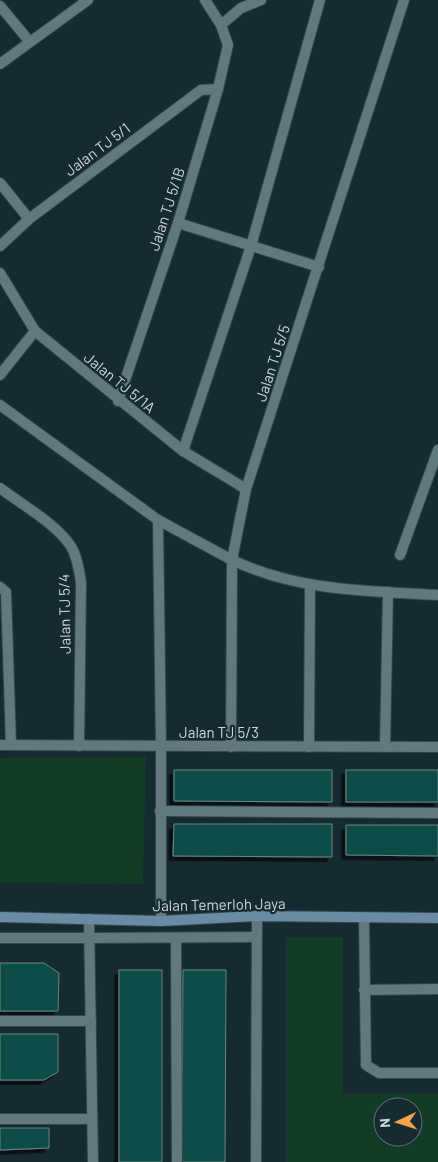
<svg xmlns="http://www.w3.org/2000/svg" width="438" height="1162" font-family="Barlow,sans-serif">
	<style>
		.green { fill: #123c26; fill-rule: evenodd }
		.building { fill: #0b4c47; stroke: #6c8582; filter: url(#shadow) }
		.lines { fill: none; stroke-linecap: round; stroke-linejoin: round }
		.lane-casing { stroke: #36464b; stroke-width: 12 }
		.street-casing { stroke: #36464b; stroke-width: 12 }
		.secondary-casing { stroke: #36464b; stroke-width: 12 }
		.lane { stroke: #62787f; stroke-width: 10 }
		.street { stroke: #62787f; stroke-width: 10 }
		.secondary { stroke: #698ca4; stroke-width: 10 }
		.labels { text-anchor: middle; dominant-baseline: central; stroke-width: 4.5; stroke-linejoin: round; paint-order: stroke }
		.street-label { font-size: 15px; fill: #ccd8db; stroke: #162b31 }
	</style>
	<defs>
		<filter id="shadow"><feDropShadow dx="-4.5" dy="4.5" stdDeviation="0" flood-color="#0009"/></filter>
	</defs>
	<rect width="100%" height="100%" fill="#162b31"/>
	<!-- green -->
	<g class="green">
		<path d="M146 757 143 884 0 883V758Z"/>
		<path d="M286 937H343V1094H438V1162H286ZM383 1107H413V1137H383Z"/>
	</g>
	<!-- building -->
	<g class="building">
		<path d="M174 770H332V802L174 801Z"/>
		<rect x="346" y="770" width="92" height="32"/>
		<path d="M174 824H332V857L173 856Z"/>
		<path d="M346 825H438V856L346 855Z"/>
		<path d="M0 963H44L59 973 58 1011H0Z"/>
		<rect x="119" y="970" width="43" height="192"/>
		<path d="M183 970H226L225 1162H182Z"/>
		<path d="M0 1034H58V1072L44 1080H0Z"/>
		<path d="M0 1128H49V1148L0 1150Z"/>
	</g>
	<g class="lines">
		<!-- lane casing -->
		<g class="lane-casing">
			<g id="lane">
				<path d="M0 183 29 219"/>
				<path d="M178 223 319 267"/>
				<path d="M0 375 35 331"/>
				<path d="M0 405 158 520 232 560"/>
				<path d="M183 451 251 246 320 0"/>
				<path d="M158 520 161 746"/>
				<path d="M0 587 6 592 11 745"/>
				<path d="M309 747 310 586"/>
				<path d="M160 811 438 813"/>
				<path d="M90 938 256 937"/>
				<path d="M176 938 177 1162"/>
				<path d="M364 990 438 989"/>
				<path d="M0 1021H91"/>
			</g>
		</g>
		<!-- street casing -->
		<g class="street-casing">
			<g id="street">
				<path d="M0 6 30 42"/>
				<path d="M221 25 241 8 261 0"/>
				<path d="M0 64 88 0"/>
				<path d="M0 246 29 219 201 90 218 89"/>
				<path d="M0 273 35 331 183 451 246 489"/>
				<path d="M118 401 178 223 218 89 228 45 221 25 205 0"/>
				<path d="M0 488C21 504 55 523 70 545 77 555 79 570 81 582L79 746"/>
				<path d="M400 555 438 450"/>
				<path d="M232 560C297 591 367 591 438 595"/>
				<path d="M0 745 438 747"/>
				<path d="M161 746V921"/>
				<path d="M231 747 232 560 246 489 404 0"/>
				<path d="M385 747 388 592"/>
				<path d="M364 918 366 1065 379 1073H438"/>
				<path d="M89 919 93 1162"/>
				<path d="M0 938H90"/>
				<path d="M0 1119H92"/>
				<path d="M256 1162 257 916"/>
			</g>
		</g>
		<!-- secondary casing -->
		<g class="secondary-casing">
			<path id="secondary" d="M0 917 161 921 257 916 438 918"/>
		</g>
		<!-- lane -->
		<use href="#lane" class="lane"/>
		<!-- street -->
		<use href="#street" class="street"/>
		<!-- secondary -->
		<use href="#secondary" class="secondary"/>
	</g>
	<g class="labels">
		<!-- street labels -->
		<g class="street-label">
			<text transform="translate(97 149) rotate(-37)">Jalan TJ 5/1</text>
			<text transform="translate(166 209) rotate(-72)">Jalan TJ 5/1B</text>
			<text transform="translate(272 363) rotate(-72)">Jalan TJ 5/5</text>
			<text transform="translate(120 382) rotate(39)">Jalan TJ 5/1A</text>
			<text transform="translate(64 614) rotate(-91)">Jalan TJ 5/4</text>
			<text x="219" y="732">Jalan TJ 5/3</text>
			<text transform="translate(219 904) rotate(-1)">Jalan Temerloh Jaya</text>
		</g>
	</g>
	<!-- north arrow -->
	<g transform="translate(398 1122) rotate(266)"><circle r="24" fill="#162b31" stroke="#5f7075"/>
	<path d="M0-4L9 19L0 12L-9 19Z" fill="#f4a344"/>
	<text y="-8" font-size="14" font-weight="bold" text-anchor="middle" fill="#ccd8db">N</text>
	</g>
</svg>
